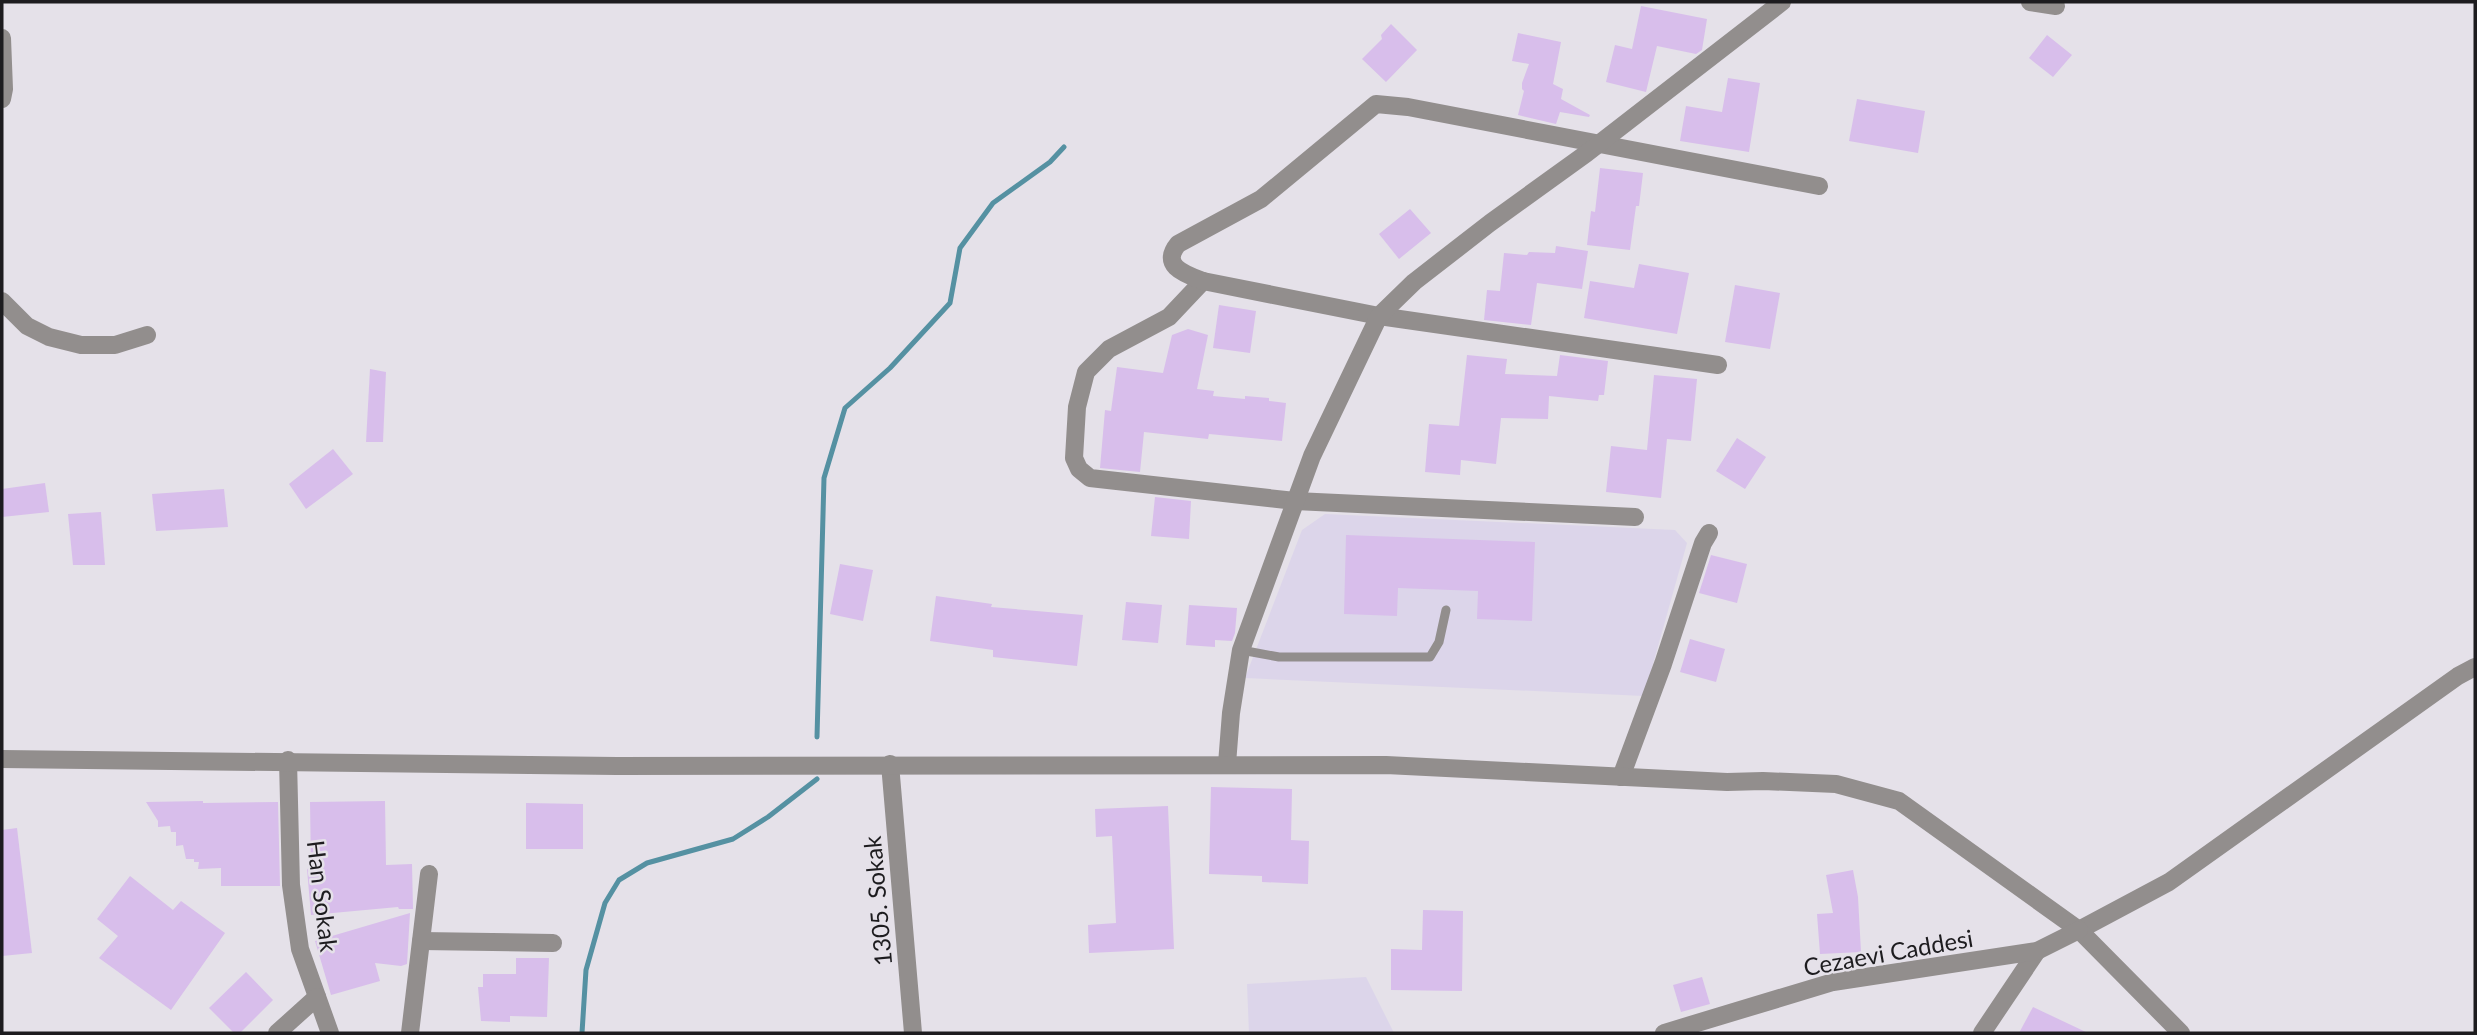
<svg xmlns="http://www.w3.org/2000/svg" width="2477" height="1035" font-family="Lato,sans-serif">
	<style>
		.education { fill: #dcd5ea }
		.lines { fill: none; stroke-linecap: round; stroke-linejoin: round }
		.stream { stroke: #5591a2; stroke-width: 5 }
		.building { fill: #d8beeb }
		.service { stroke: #928e8d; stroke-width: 9 }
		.minor { stroke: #928e8d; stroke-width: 18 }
		.tertiary { stroke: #928e8d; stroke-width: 18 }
		.labels { text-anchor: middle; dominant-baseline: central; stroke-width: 5; stroke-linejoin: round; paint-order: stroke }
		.street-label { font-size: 24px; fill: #1d1c1f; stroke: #e5e1e9 }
	</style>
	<rect width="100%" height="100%" fill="#e5e1e9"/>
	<!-- education -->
	<g class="education">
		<path d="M1325 514 1675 530 1687 543 1644 696 1245 678 1302 530Z"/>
		<path d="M1366 977 1394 1033H1249L1247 984Z"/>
	</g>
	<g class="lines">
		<!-- stream -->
		<g class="stream">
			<path d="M817 737 824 478 845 408 890 368 950 303 960 248 993 203 1050 162 1064 147"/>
			<path d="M582 1033 586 970 605 903 619 880 647 863 733 839 768 817 817 779"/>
		</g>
	</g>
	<!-- building -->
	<g class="building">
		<path d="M1641 6 1707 19 1702 50 1696 54 1657 46 1646 92 1606 82 1615 45 1632 49Z"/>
		<path d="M1391 24 1417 50 1386 82 1362 59 1382 39 1381 35Z"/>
		<path d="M1518 33 1561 42 1553 84 1563 89 1561 99 1590 115 1589 117 1560 112 1556 124 1518 115 1524 91 1522 89V83L1529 64 1512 61Z"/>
		<path d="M2047 35 2072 55 2053 77 2029 58Z"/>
		<path d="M1728 78 1760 83 1749 152 1680 141 1686 106 1722 112Z"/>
		<path d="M1857 99 1925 111 1918 153 1849 141Z"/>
		<path d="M1600 168 1643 173 1639 206H1636L1630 250 1587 245 1591 211 1595 212Z"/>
		<path d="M1410 209 1431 233 1399 259 1379 234Z"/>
		<path d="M1556 246 1588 251 1582 289 1537 283 1531 325 1484 320 1487 290 1500 291 1504 253 1527 255 1529 252 1555 253Z"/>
		<path d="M1639 264 1689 273 1677 334 1584 318 1590 281 1634 288Z"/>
		<path d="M1735 285 1780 293 1770 349 1725 342Z"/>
		<path d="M1219 305 1256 311 1250 353 1213 348Z"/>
		<path d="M1188 329 1208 335 1197 389 1214 391 1213 396 1245 399V396L1269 398V401L1286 403 1282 441 1209 434 1208 439 1144 432 1140 472 1100 468 1105 410 1111 411 1117 367 1163 373 1172 335Z"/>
		<path d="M1467 355 1507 359 1505 374 1557 376 1560 355 1608 361 1604 395H1599L1598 401 1549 396 1548 419 1501 418 1496 464 1461 460 1460 475 1425 472 1429 424 1459 426Z"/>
		<path d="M370 369 386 372 383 442H366Z"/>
		<path d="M1654 375 1697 379 1691 441 1667 439 1661 498 1606 492 1611 446 1647 450Z"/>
		<path d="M1737 438 1766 457 1745 489 1716 471Z"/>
		<path d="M333 449 353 474 306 509 289 484Z"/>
		<path d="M45 483 49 512 2 517V489Z"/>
		<path d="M224 489 228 527 156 531 152 494Z"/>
		<path d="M1155 497 1191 501 1189 539 1151 536Z"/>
		<path d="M101 512 105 565H73L68 514Z"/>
		<path d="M1346 535 1535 542 1532 621 1477 619 1478 591 1398 588 1397 616 1344 614Z"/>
		<path d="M1711 555 1747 564 1737 603 1699 593Z"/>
		<path d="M840 564 873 570 863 621 830 614Z"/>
		<path d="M936 596 992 604 991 607 1083 615 1077 666 993 657V650L930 641Z"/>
		<path d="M1126 602 1162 605 1158 643 1122 640Z"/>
		<path d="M1189 605 1237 608 1235 633 1232 641 1215 640V647L1186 645Z"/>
		<path d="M1690 639 1725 649 1716 682 1680 672Z"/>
		<path d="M1211 787 1292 789 1291 840 1309 841 1308 884 1262 882V876L1209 874Z"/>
		<path d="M203 801V803L278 802 280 886H221V868L198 869 199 862H194V859H186L183 845 176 846V832H171L170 826 158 827V821L146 802Z"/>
		<path d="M385 801 386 865 412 864 413 909H399L398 907 311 915 307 869 311 868 310 802Z"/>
		<path d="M526 803 583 804V849H526Z"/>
		<path d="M1168 806 1174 949 1089 953 1088 925 1116 923 1112 836 1096 837 1095 809Z"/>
		<path d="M17 828 32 953 2 956V830Z"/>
		<path d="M1853 870 1858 897 1861 952 1820 954 1817 914 1833 913 1826 875Z"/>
		<path d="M130 876 173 910 181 901 225 933 171 1010 99 958 118 936 97 919Z"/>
		<path d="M1423 910 1463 911 1462 991 1391 990V949L1422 950Z"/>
		<path d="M410 913 407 964 401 966 375 963 380 981 331 995 315 941Z"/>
		<path d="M516 958H549L547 1017 510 1016V1022L481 1021 478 987H483V974H516Z"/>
		<path d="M246 972 273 1000 240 1033H234L209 1008Z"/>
		<path d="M1702 977 1710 1004 1681 1012 1673 985Z"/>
		<path d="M2033 1007 2088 1033H2019Z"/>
	</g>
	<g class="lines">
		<!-- service -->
		<path class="service" d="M1241 650 1279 657H1430L1439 642 1446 610"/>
		<!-- minor -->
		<g class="minor">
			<path d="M2030 2 2056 6"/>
			<path d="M1203 281 1169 317 1109 349 1086 372 1077 407 1074 458 1079 469 1090 478 1295 501 1635 517"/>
			<path d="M1718 365 1379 316 1203 281C1185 274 1160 266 1178 244L1261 199 1376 104 1408 107 1819 186"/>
			<path d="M288 760 291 885 300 949 330 1033"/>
			<path d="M890 764 913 1033"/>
			<path d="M1227 764 1231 713 1241 650 1312 456 1379 316 1414 282 1490 223 1587 153 1782 2"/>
			<path d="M1621 777 1663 664 1703 543 1709 533"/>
			<path d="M2079 930 2169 882 2458 676 2475 667"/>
			<path d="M421 941 553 943"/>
			<path d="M277 1033 317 997"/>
			<path d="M410 1033 429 874"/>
			<path d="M1982 1033 2037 951"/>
		</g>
		<!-- tertiary -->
		<g class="tertiary">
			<path d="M2 38 4 89 2 99"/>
			<path d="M2 301 27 326 49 337 81 345H115L147 335"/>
			<path d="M2 759 617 766 1386 765 1727 782 1763 781 1836 784 1899 801 2079 930 2181 1033"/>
			<path d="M1664 1033 1833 982 2037 951 2079 930"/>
		</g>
	</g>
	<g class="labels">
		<!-- street labels -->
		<g class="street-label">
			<text transform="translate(323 896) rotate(83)">Han Sokak</text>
			<text transform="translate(877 901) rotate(-95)">1305. Sokak</text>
			<text transform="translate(1888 952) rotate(-10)">Cezaevi Caddesi</text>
		</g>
	</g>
	<!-- border -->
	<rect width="2477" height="1035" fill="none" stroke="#1d1c1f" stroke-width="7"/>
</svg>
